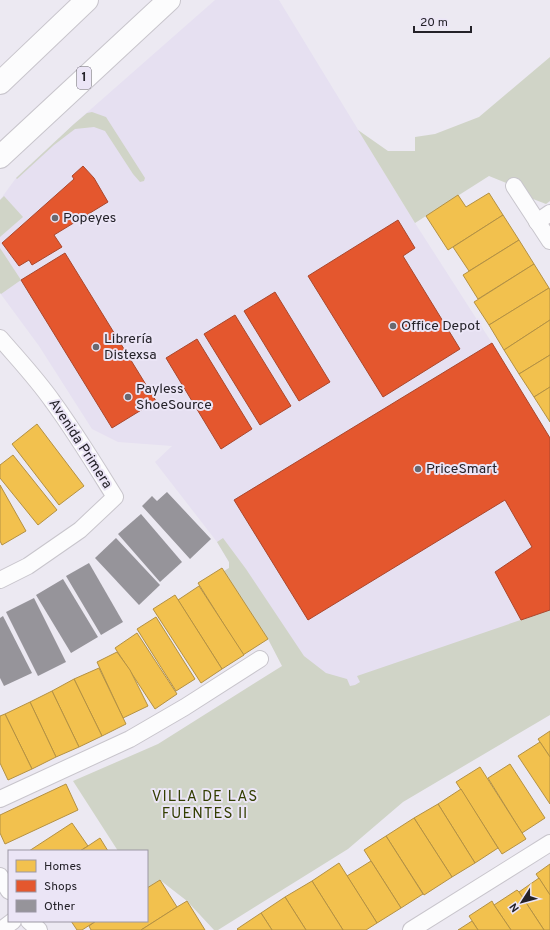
<svg xmlns="http://www.w3.org/2000/svg" width="550" height="930" font-family="Overpass,sans-serif">
	<style>
		.built { fill: #e6e0f1 }
		.green { fill: #d0d4c7 }
		.homes { fill: #f2c14e; stroke: #b49143 }
		.shops { fill: #e4572e; stroke: #aa472c }
		.building { fill: #96949a }
		.lines { fill: none; stroke-linecap: round; stroke-linejoin: round }
		.minor-casing { stroke: #c8c5cc; stroke-width: 18 }
		.primary-casing { stroke: #c8c5cc; stroke-width: 24 }
		.minor { stroke: #fcfcfd; stroke-width: 16 }
		.primary { stroke: #fcfcfd; stroke-width: 22 }
		.poi-dot { fill: #6a686f; stroke: #ebe5f6; stroke-width: 1.5 }
		.labels { text-anchor: middle; dominant-baseline: central; stroke-width: 4; stroke-linejoin: round; paint-order: stroke }
		.shield { fill: #ebe5f6; stroke: #605c66; stroke-width: 1 }
		.shield-label { font-size: 13px; font-weight: bold; fill: #242229 }
		.poi-label { font-size: 14px; fill: #242229; stroke: #ebe5f6; text-anchor: start }
		.street-label { font-size: 14px; fill: #242229; stroke: #ebe5f6 }
		.neighbourhood-label { font-size: 15px; letter-spacing: 1px; fill: #333e02; stroke: #ebe5f6 }
	</style>
	<rect width="100%" height="100%" fill="#ece9f2"/>
	<!-- built -->
	<path class="built" d="M215 0H279L415 223 492 343 550 438V633L342 692 283 666 268 639 224 571 229 568V562L217 542 155 462 172 446 118 442 92 429 39 346 0 293V200L16 178 74 124Z"/>
	<!-- green -->
	<g class="green">
		<path d="M550 57V201L546 204 533 199 514 186 489 176 415 223 358 130 388 151H415V137L435 134 479 117Z"/>
		<path d="M92 112 106 117 145 178 144 181 140 182 133 174 105 131 94 127 75 129 54 145 17 179 16 178 74 124 87 113Z"/>
		<path d="M4 196 23 217 0 237V200Z"/>
		<path d="M0 248 21 280 1 294 0 293Z"/>
		<path d="M223 538 246 569 304 656 326 673 347 679 350 686 355 685 360 682 357 676 550 610V715L403 802 348 849 218 930H214L187 901 160 880 147 888V851H118L73 781 158 744 282 666 268 639 224 571 229 568V562L217 542Z"/>
	</g>
	<!-- homes -->
	<g class="homes">
		<path d="M489 193 503 215 448 250 426 216 458 195 466 207Z"/>
		<path d="M503 215 519 240 469 271 453 247Z"/>
		<path d="M519 240 534 264 478 299 463 275Z"/>
		<path d="M534 264 549 288 489 325 474 302Z"/>
		<path d="M549 288 550 290V320L504 350 489 325Z"/>
		<path d="M550 320V355L519 374 504 350Z"/>
		<path d="M550 355V387L534 397 519 374Z"/>
		<path d="M550 387V422L534 397Z"/>
		<path d="M37 424 84 486 59 505 12 444Z"/>
		<path d="M13 455 57 510 38 525 0 478V465Z"/>
		<path d="M0 485 26 531 2 545 0 541Z"/>
		<path d="M222 568 268 639 243 655 198 583Z"/>
		<path d="M199 586 244 655 222 669 178 600Z"/>
		<path d="M175 595 222 669 201 683 153 609Z"/>
		<path d="M156 617 195 679 176 691 137 629Z"/>
		<path d="M137 633 177 694 155 709 115 648Z"/>
		<path d="M117 652 130 670 148 706 123 718 97 662Z"/>
		<path d="M99 668 126 724 102 736 74 679Z"/>
		<path d="M74 679 102 736 79 747 52 691Z"/>
		<path d="M52 691 79 747 56 757 30 702Z"/>
		<path d="M30 702 56 757 32 769 5 714Z"/>
		<path d="M5 714 32 769 8 780 0 763V716Z"/>
		<path d="M550 731V757L538 739Z"/>
		<path d="M540 742 550 757V804L518 756Z"/>
		<path d="M510 764 545 818 522 833 488 778Z"/>
		<path d="M480 767 526 839 502 854 456 782Z"/>
		<path d="M66 784 78 810 5 844 0 833V815Z"/>
		<path d="M461 789 498 848 475 863 438 804Z"/>
		<path d="M438 804 475 863 452 877 414 818Z"/>
		<path d="M414 818 452 877 424 895 386 836Z"/>
		<path d="M72 823 88 846 80 851H29Z"/>
		<path d="M386 836 423 894 401 908 364 850Z"/>
		<path d="M100 838 108 851H80L88 846Z"/>
		<path d="M371 861 401 908 377 923 347 876Z"/>
		<path d="M339 863 377 923 366 930H343L312 881Z"/>
		<path d="M550 864V895L536 874Z"/>
		<path d="M539 878 550 895V930H544L519 892Z"/>
		<path d="M160 880 177 907 141 930H91L89 926 96 921H147V888Z"/>
		<path d="M312 881 343 930H306L285 897Z"/>
		<path d="M517 890 519 892 544 930H511L494 905Z"/>
		<path d="M285 897 306 930H272L261 913Z"/>
		<path d="M187 901 205 930H141L177 907Z"/>
		<path d="M492 901 494 905 511 930H478L469 916Z"/>
		<path d="M261 913 272 930H238L237 929Z"/>
		<path d="M71 921H96L82 930H77Z"/>
		<path d="M472 921 478 930H458Z"/>
	</g>
	<!-- shops -->
	<g class="shops">
		<path d="M83 166 94 178 108 202 54 235 62 247 32 265 29 260 19 266 2 243 74 179 72 176Z"/>
		<path d="M398 220 415 248 403 256 460 349 383 397 308 276Z"/>
		<path d="M65 253 156 401 112 428 21 280Z"/>
		<path d="M275 292 330 382 299 401 244 311Z"/>
		<path d="M235 315 291 406 260 425 204 334Z"/>
		<path d="M197 339 252 429 221 449 166 358Z"/>
		<path d="M492 343 550 438V610L521 620 495 572 532 547 505 500 308 620 234 500Z"/>
	</g>
	<!-- building -->
	<g class="building">
		<path d="M167 492 211 539 190 559 142 506 152 496 157 501Z"/>
		<path d="M141 514 182 562 160 582 118 534Z"/>
		<path d="M116 538 160 585 139 605 95 558Z"/>
		<path d="M89 563 123 622 101 635 66 576Z"/>
		<path d="M63 579 98 637 71 653 36 595Z"/>
		<path d="M34 598 66 662 38 676 6 612Z"/>
		<path d="M3 616 32 673 4 686 0 678V618Z"/>
	</g>
	<g class="lines">
		<!-- minor casing -->
		<g class="minor-casing">
			<g id="minor">
				<path d="M514 186 550 241"/>
				<path d="M537 222 550 213"/>
				<path d="M0 338C18 359 37 379 53 402 75 432 95 465 115 497L80 530 28 566 0 580"/>
				<path d="M0 799 130 739 185 707 260 659"/>
				<path d="M0 876 9 891"/>
				<path d="M29 921 39 930"/>
				<path d="M1 930 13 921"/>
				<path d="M411 930 550 843"/>
			</g>
		</g>
		<!-- primary casing -->
		<g class="primary-casing">
			<g id="primary">
				<path d="M0 83 87 0"/>
				<path d="M0 157 169 0"/>
			</g>
		</g>
		<!-- minor -->
		<use href="#minor" class="minor"/>
		<!-- primary -->
		<use href="#primary" class="primary"/>
	</g>
	<!-- markers -->
	<g class="poi-dot">
		<circle cx="55" cy="218" r="4"/>
		<circle cx="393" cy="326" r="4"/>
		<circle cx="96" cy="347" r="4"/>
		<circle cx="128" cy="397" r="4"/>
		<circle cx="418" cy="469" r="4"/>
	</g>
	<g class="labels">
		<!-- shield labels -->
		<rect class="shield" x="77" y="67" width="14" height="22" rx="3"/>
		<g class="shield-label">
			<text x="84" y="78">1</text>
		</g>
		<!-- poi labels -->
		<g class="poi-label">
			<text x="63" y="218">Popeyes</text>
			<text x="401" y="326">Office Depot</text>
			<text x="104" y="339">Librería<tspan x="104" dy="16">Distexsa</tspan></text>
			<text x="136" y="389">Payless<tspan x="136" dy="16">ShoeSource</tspan></text>
			<text x="426" y="469">PriceSmart</text>
		</g>
		<!-- street labels -->
		<g class="street-label">
			<text transform="translate(80 444) rotate(57)">Avenida Primera</text>
		</g>
		<!-- neighbourhood labels -->
		<g class="neighbourhood-label">
			<text x="205" y="797">VILLA DE LAS<tspan x="205" dy="17">FUENTES II</tspan></text>
		</g>
	</g>
	<!-- legend -->
	<rect x="8" y="850" width="140" height="72" fill="#ebe5f6" stroke="#9b97a4"/>
	<rect x="16" y="860" width="20" height="12" fill="#f2c14e" stroke="#9b97a4"/>
	<text x="44" y="870" font-size="12" fill="#242229">Homes</text>
	<rect x="16" y="880" width="20" height="12" fill="#e4572e" stroke="#9b97a4"/>
	<text x="44" y="890" font-size="12" fill="#242229">Shops</text>
	<rect x="16" y="900" width="20" height="12" fill="#96949a" stroke="#9b97a4"/>
	<text x="44" y="910" font-size="12" fill="#242229">Other</text>
	<!-- north arrow -->
	<g transform="translate(522 902) rotate(234)" stroke="#ebe5f6" stroke-width="3" paint-order="stroke">
	<path d="M0-3L7 15L0 10L-7 15Z" fill="#242229"/>
	<text y="-6" font-size="11" font-weight="bold" text-anchor="middle" fill="#242229">N</text>
	</g>
	<!-- scale -->
	<path d="M414 26v6h57v-6" fill="none" stroke="#242229" stroke-width="2"/>
	<text x="420" y="26" font-size="12" fill="#242229" stroke="#ebe5f6" stroke-width="3" paint-order="stroke">20 m</text>
</svg>
